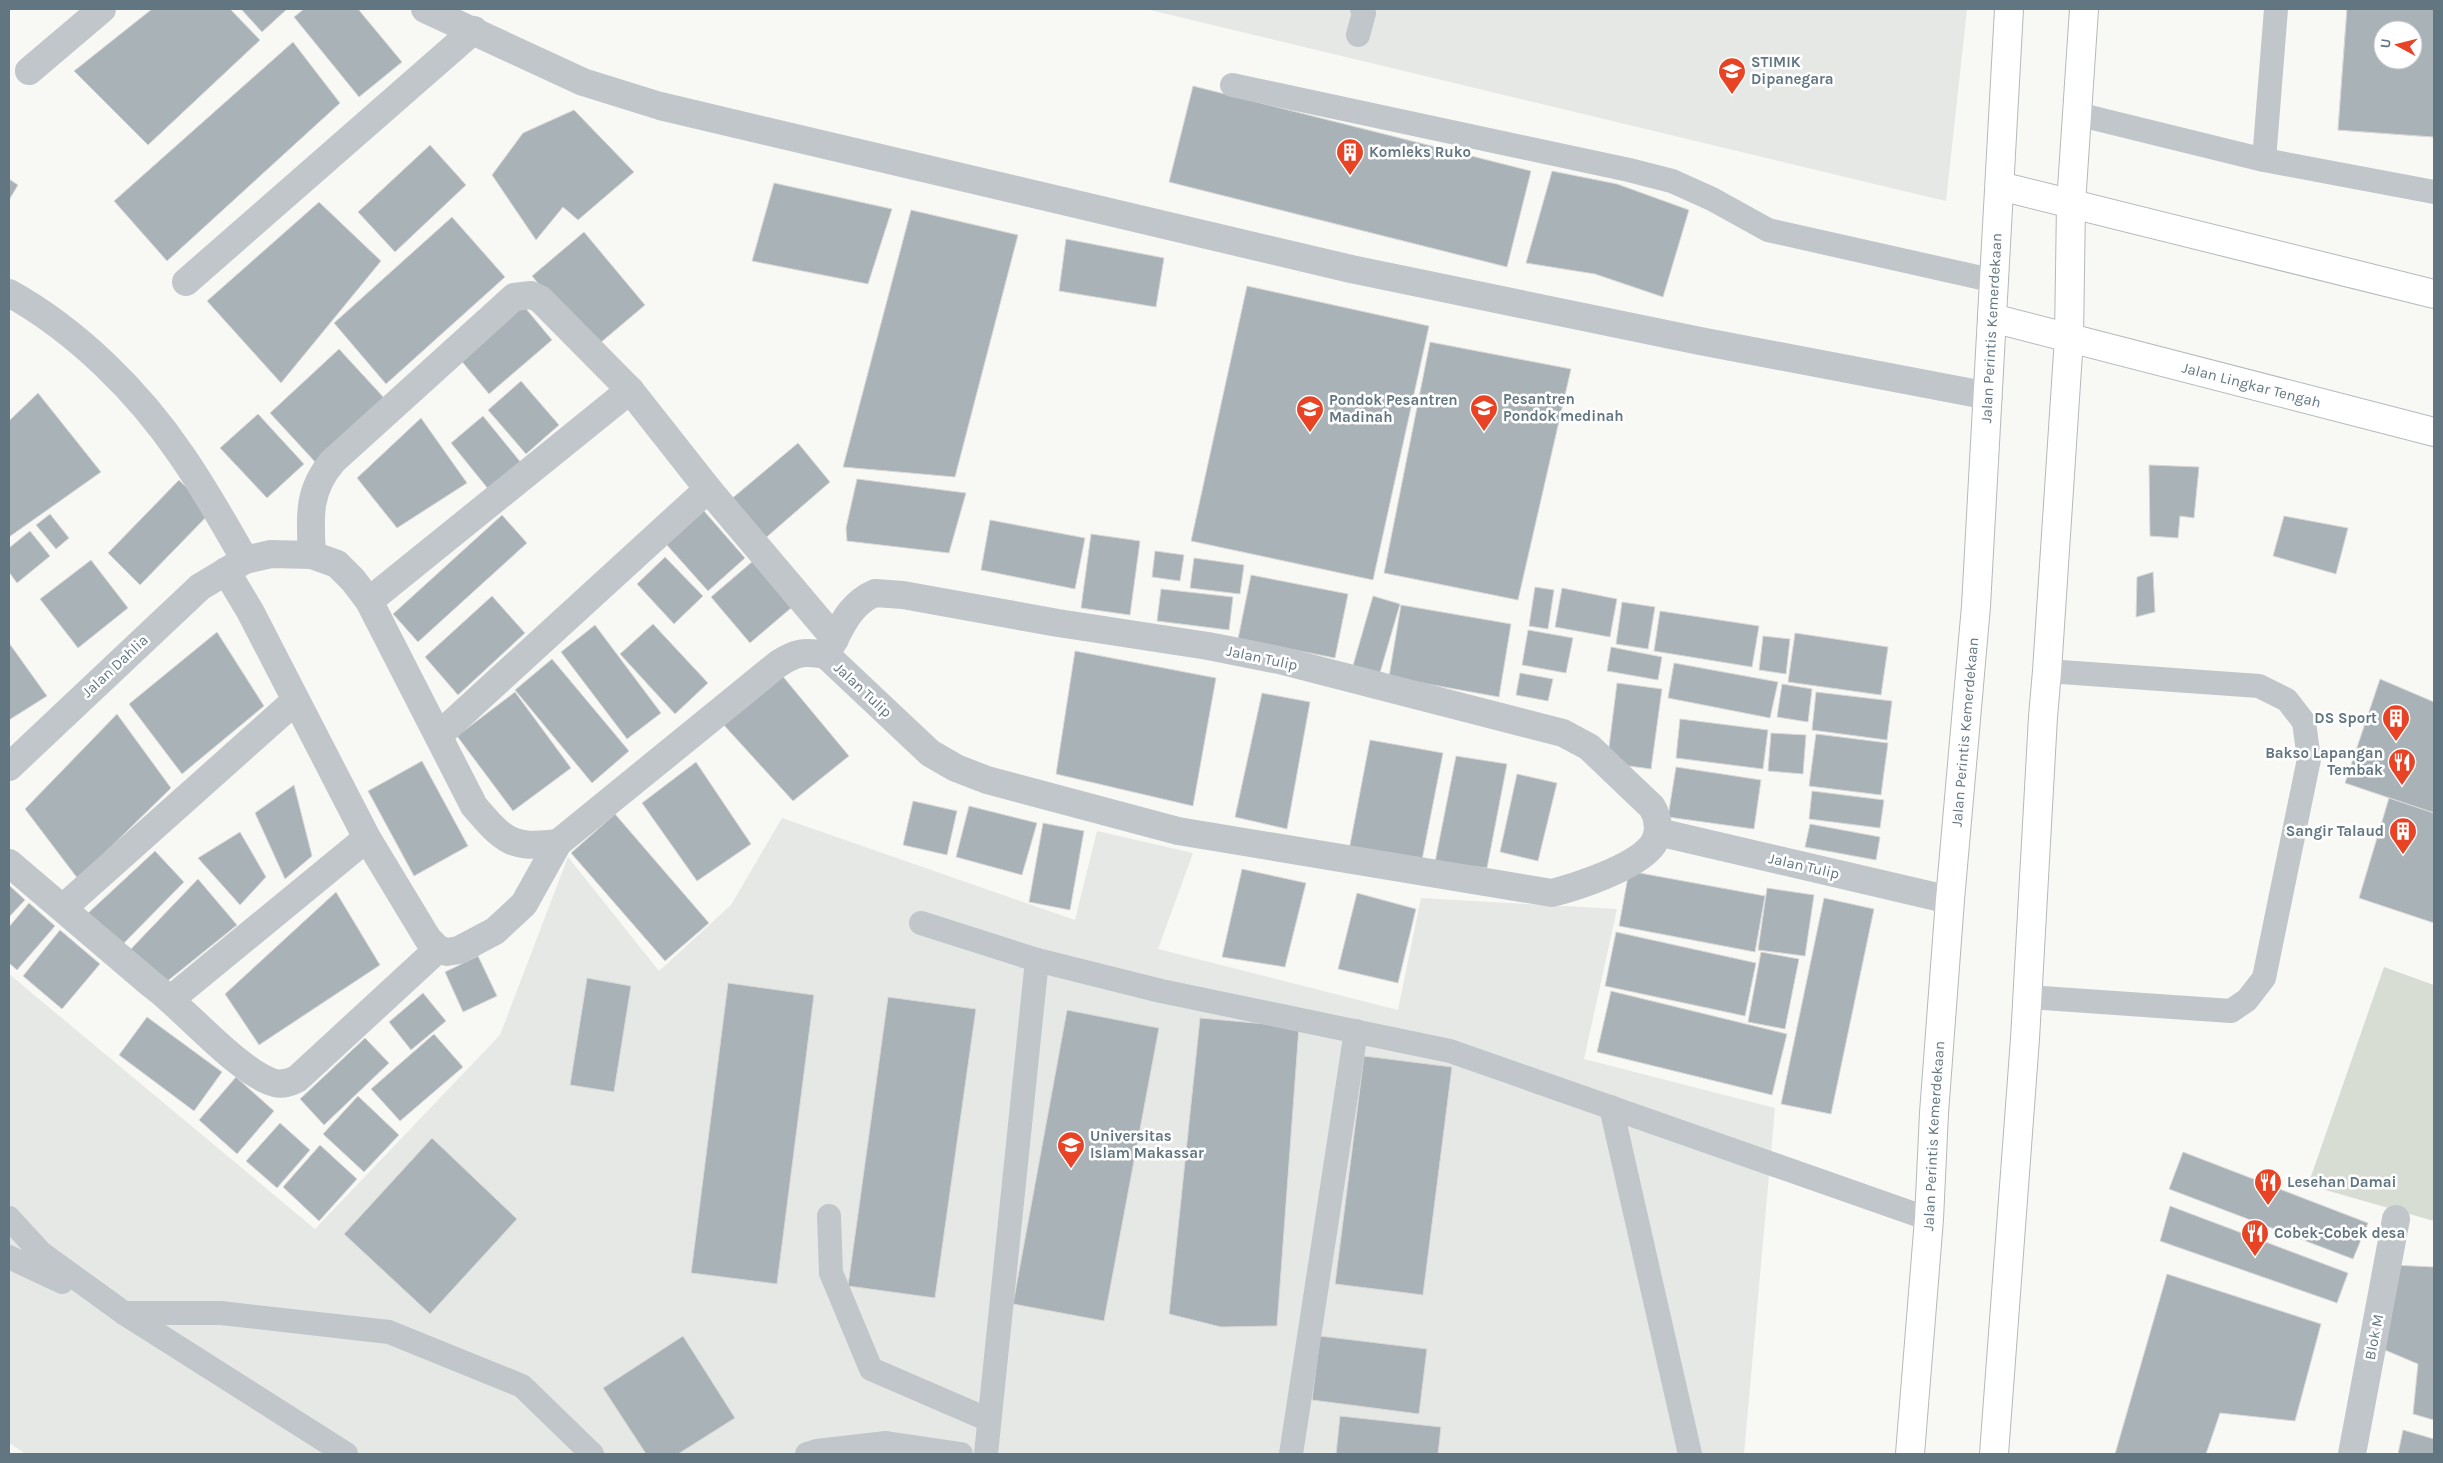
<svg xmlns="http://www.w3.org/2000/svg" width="2443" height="1463" font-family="Karla,sans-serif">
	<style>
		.built { fill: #e6e8e6 }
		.green { fill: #d8ddd4 }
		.building { fill: #a8b2b7; stroke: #dad9d7; fill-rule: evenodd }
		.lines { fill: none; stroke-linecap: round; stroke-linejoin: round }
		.secondary-casing { stroke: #b3babe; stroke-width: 30 }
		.highway-casing { stroke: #b4b9bc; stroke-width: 30 }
		.lane { stroke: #c1c6ca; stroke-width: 24 }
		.street { stroke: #c1c6ca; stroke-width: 28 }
		.secondary { stroke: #fff; stroke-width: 28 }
		.highway { stroke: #fff; stroke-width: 28 }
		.labels { text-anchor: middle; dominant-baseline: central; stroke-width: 5; stroke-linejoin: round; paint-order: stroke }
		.poi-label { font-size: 15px; font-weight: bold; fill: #627681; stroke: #fff; text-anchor: start }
		.street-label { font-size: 15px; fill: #627681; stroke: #fff }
	</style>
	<rect width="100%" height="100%" fill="#f8f8f5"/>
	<!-- built -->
	<g class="built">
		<path d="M1146 9H1967L1946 201 1866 182Z"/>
		<path d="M782 818 1075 920 1097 831 1193 853 1158 949 1398 1010 1421 898 1617 909 1584 1059 1775 1108 1744 1454H26L9 1443V974L315 1229 500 1035 568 857 659 971 731 905Z"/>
	</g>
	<!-- green -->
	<path class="green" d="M2384 967 2434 985V1221L2308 1185Z"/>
	<!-- building -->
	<g class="building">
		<path d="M152 9H230L260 40 148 145 74 71Z"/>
		<path d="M241 9H287L262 32Z"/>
		<path d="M304 9H358L402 62 359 97 294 17Z"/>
		<path d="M2347 9H2434V137L2338 130ZM2383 30H2413V60H2383Z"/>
		<path d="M2347 9H2434V137L2338 130ZM2383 30H2413V60H2383Z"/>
		<path d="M293 42 340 103 167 261 114 201Z"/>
		<path d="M1193 86 1531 171 1507 267 1169 182Z"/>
		<path d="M574 110 634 172 578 220 563 207 536 240 492 175 523 133Z"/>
		<path d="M430 145 466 185 395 252 358 212Z"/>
		<path d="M1552 171 1617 184 1689 210 1663 297 1595 274 1526 263Z"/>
		<path d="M9 179 18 185 9 200Z"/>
		<path d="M774 183 892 209 868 284 752 261Z"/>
		<path d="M319 202 381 261 281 383 207 301Z"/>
		<path d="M911 210 1018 235 955 477 843 467Z"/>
		<path d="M452 217 505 277 386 384 334 323Z"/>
		<path d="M584 232 645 305 593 349 532 276Z"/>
		<path d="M1066 239 1164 258 1156 307 1059 291Z"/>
		<path d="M1247 286 1429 326 1373 580 1191 541Z"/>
		<path d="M522 304 552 340 489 394 459 358Z"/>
		<path d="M1430 342 1571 369 1518 600 1384 573Z"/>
		<path d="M339 349 386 400 317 464 270 413Z"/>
		<path d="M521 381 559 425 526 454 488 410Z"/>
		<path d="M38 393 101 472 9 537V421Z"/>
		<path d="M258 414 304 464 267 498 220 448Z"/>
		<path d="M483 416 522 464 489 490 451 443Z"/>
		<path d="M421 418 467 483 397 528 357 478Z"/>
		<path d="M798 443 830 482 762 541 729 501Z"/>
		<path d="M2149 465 2199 467 2194 518 2180 516 2178 538 2150 536Z"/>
		<path d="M857 479 966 493 949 553 847 541 846 528Z"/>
		<path d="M179 480 211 512 140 585 108 553Z"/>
		<path d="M704 511 745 558 708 591 666 544Z"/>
		<path d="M50 514 69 538 56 549 36 525Z"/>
		<path d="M502 515 527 543 418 642 393 614Z"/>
		<path d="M2284 516 2348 528 2336 574 2273 556Z"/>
		<path d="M990 520 1085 538 1075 589 981 570Z"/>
		<path d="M30 531 50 556 17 583 9 572V548Z"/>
		<path d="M1091 534 1140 541 1130 615 1081 608Z"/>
		<path d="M1155 551 1184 555 1180 581 1152 577Z"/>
		<path d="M665 557 703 596 674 624 637 584Z"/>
		<path d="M1194 558 1244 565 1240 594 1190 588Z"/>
		<path d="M91 560 128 608 78 648 40 599Z"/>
		<path d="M753 561 791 608 750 643 711 597Z"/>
		<path d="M2153 572 2155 612 2136 617 2137 577Z"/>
		<path d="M1251 575 1348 594 1335 658 1238 639Z"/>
		<path d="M1535 587 1554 590 1548 629 1529 626Z"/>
		<path d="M1562 588 1617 599 1610 637 1555 627Z"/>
		<path d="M1161 589 1233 597 1229 630 1157 621Z"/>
		<path d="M492 596 525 633 458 695 425 657Z"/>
		<path d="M1373 596 1400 604 1379 676 1352 669Z"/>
		<path d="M1622 602 1655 607 1648 649 1616 644Z"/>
		<path d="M1401 605 1511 624 1499 697 1389 677Z"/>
		<path d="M1660 611 1759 626 1752 667 1654 651Z"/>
		<path d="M653 624 708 683 675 714 620 654Z"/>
		<path d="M595 625 661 713 627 739 561 652Z"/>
		<path d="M1528 630 1573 638 1566 673 1522 665Z"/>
		<path d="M217 632 264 706 182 774 129 704Z"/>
		<path d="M1795 633 1888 647 1881 695 1788 682Z"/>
		<path d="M1763 636 1790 639 1786 674 1759 670Z"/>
		<path d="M9 643 47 696 9 720Z"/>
		<path d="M1611 647 1662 657 1658 680 1607 671Z"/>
		<path d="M1075 651 1216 678 1193 806 1056 774Z"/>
		<path d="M552 659 629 751 592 783 515 690Z"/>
		<path d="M1674 663 1778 682 1770 718 1668 698Z"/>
		<path d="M780 673 849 756 793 801 722 723Z"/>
		<path d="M1520 673 1553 679 1548 701 1516 695Z"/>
		<path d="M2380 679 2434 702V813L2345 783Z"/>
		<path d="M1617 683 1662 689 1651 769 1607 763Z"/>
		<path d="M1782 684 1812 689 1808 722 1777 717Z"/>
		<path d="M515 692 571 768 513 811 457 736Z"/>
		<path d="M1816 692 1892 701 1887 740 1812 730Z"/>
		<path d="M1262 693 1310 702 1287 829 1235 817Z"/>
		<path d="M117 714 171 788 78 879 25 809Z"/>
		<path d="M1680 719 1768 730 1763 769 1676 758Z"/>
		<path d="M1771 733 1806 735 1803 774 1768 771Z"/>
		<path d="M1816 734 1888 743 1881 795 1809 786Z"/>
		<path d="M1370 740 1443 753 1421 865 1349 850Z"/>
		<path d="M1456 756 1507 764 1487 868 1435 862Z"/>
		<path d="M422 761 468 846 414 876 368 791Z"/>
		<path d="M696 762 751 844 697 881 642 803Z"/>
		<path d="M1676 767 1761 780 1754 829 1668 817Z"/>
		<path d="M1517 774 1557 783 1538 861 1500 852Z"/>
		<path d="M294 785 312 856 285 879 255 813Z"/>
		<path d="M1812 791 1884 800 1880 828 1809 819Z"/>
		<path d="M2389 798 2434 813V923L2359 898Z"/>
		<path d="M913 801 957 811 947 855 903 845Z"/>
		<path d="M969 806 1037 823 1022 875 956 857Z"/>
		<path d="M615 814 709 923 665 961 571 853Z"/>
		<path d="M1043 823 1084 831 1070 910 1029 902Z"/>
		<path d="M1810 824 1880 837 1876 860 1805 847Z"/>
		<path d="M240 832 266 877 240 905 198 858Z"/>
		<path d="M155 851 184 882 121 946 86 915Z"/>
		<path d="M1242 869 1306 883 1285 967 1222 957Z"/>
		<path d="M1629 871 1765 896 1755 952 1619 926Z"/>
		<path d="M198 879 237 925 165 983 129 951Z"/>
		<path d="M9 885 25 900 9 917Z"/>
		<path d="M1767 888 1814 895 1805 956 1758 950Z"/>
		<path d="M336 892 380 965 259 1045 225 994Z"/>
		<path d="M1357 893 1416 909 1398 983 1338 969Z"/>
		<path d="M1824 898 1874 909 1831 1114 1781 1104Z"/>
		<path d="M29 903 55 926 17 970 9 963V927Z"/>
		<path d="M60 930 100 964 62 1009 23 976Z"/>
		<path d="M1616 932 1756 963 1745 1016 1605 986Z"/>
		<path d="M1761 952 1799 959 1785 1029 1748 1022Z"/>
		<path d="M478 956 497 996 463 1012 445 972Z"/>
		<path d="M587 978 631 986 614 1092 570 1085Z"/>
		<path d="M728 983 814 995 777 1284 691 1273Z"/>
		<path d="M1611 991 1787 1034 1772 1095 1597 1052Z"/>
		<path d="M423 993 446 1021 411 1050 389 1022Z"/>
		<path d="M888 997 976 1009 935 1298 848 1286Z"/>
		<path d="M1067 1010 1159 1028 1104 1321 1013 1304Z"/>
		<path d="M147 1017 222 1072 194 1111 119 1055Z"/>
		<path d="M1200 1018 1299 1027 1277 1326 1221 1327 1169 1314Z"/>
		<path d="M434 1034 463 1067 400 1121 371 1089Z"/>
		<path d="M365 1038 389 1063 324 1125 300 1099Z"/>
		<path d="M1364 1056 1452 1067 1423 1295 1335 1284Z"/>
		<path d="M236 1077 274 1111 237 1154 199 1120Z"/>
		<path d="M358 1096 399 1135 364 1172 323 1134Z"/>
		<path d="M280 1123 310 1150 277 1188 246 1161Z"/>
		<path d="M432 1138 517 1219 430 1314 344 1234Z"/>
		<path d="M320 1145 357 1179 319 1221 283 1187Z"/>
		<path d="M2183 1152 2368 1223 2353 1259 2169 1189Z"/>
		<path d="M2170 1206 2348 1273 2337 1303 2160 1241Z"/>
		<path d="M2392 1265 2434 1267V1420L2413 1414 2418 1364 2385 1350Z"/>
		<path d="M2167 1274 2321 1324 2295 1421 2220 1413 2206 1454H2115Z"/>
		<path d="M683 1336 735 1418 678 1454H646L603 1388Z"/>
		<path d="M1320 1336 1427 1349 1419 1414 1312 1400Z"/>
		<path d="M1340 1416 1441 1427 1438 1454H1336Z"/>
		<path d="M2403 1430 2434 1439V1454H2398Z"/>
	</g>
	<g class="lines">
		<!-- secondary casing -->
		<g class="secondary-casing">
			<g id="secondary">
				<path d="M2000 186 2434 294"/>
				<path id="s1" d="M1992 318 2434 432"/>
			</g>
		</g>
		<!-- highway casing -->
		<g class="highway-casing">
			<g id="highway">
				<path id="s2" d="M1910 1454 1929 1219 1934 1113 1950 900 1976 606 2009 9"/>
				<path d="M1994 1454 2025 1039 2043 717 2047 671 2069 338 2071 204 2084 9"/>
			</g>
		</g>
		<!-- lane -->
		<g class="lane">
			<path d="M1358 35 1364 13 1362 9"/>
			<path d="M1232 85 1629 170 1672 181 1712 199 1768 230 1995 281"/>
			<path d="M2077 114 2264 160 2434 192"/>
			<path d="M2264 160 2276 9"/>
			<path d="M921 923 1037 960 1161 991 1450 1051 1929 1219"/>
			<path d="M2027 997 2231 1011 2247 1000 2264 978 2309 759 2304 722 2287 700 2259 686 2047 671"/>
			<path d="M1611 1107 1690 1454"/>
			<path d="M829 1216 831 1273 871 1369 989 1420"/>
			<path d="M9 1218 41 1253 124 1313H221L389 1332 522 1386 592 1454"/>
			<path d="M9 1257 62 1282"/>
			<path d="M124 1313 346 1454"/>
			<path d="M807 1454 817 1451 886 1443"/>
			<path d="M880 1454 886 1443 961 1454"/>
			<path d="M986 1454 1037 960"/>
			<path d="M1291 1454 1356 1031"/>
		</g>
		<!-- street -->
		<g class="street">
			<path d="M425 9 583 82 660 106 1351 269 1700 341 1989 396"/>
			<path d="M29 71 102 9"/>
			<path d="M186 282 474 30"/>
			<path d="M9 293C76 330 139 392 182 456 205 489 225 525 245 560"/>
			<path d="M312 555C310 518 307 491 333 461L514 297 531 295 540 299 630 390 708 489 835 639"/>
			<path d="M226 571 250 611 367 838 428 939 438 949 447 952 459 950 495 931 524 904 558 843 778 664C796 652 805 651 826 655"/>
			<path d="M875 593 903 595 1058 623 1208 646 1279 660 1563 733 1589 747 1652 807C1659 819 1661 835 1651 847 1633 868 1579 886 1552 893L1178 831 987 780 956 768 930 753 826 655C840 631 847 605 875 593Z"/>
			<path d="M369 601 630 390"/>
			<path d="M439 735 708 489"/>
			<path d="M9 767 200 587 245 560 271 554 312 555 337 564 353 580 369 601 474 806C504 841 511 849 558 843"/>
			<path d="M1658 832 1950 900"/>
			<path d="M9 863 151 984C184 1008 240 1074 275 1083 284 1085 290 1082 297 1079L438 949"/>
			<path d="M63 908 295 701"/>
			<path d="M171 999 367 838"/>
			<path d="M2352 1454 2396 1219"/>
		</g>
		<!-- secondary -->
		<use href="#secondary" class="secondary"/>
		<!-- highway -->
		<use href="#highway" class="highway"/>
	</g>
	<!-- icons -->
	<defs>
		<g id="university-pin" transform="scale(1.4375)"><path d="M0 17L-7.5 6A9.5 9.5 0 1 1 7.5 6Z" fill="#e84325" stroke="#fff"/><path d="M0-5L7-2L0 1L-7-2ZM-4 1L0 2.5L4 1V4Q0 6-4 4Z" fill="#fff"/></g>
		<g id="building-pin" transform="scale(1.4375)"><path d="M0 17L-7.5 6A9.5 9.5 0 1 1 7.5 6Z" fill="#e84325" stroke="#fff"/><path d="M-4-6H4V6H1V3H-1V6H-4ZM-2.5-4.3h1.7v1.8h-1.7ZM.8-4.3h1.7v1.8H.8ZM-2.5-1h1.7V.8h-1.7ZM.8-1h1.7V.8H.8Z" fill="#fff"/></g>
		<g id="school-pin" transform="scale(1.4375)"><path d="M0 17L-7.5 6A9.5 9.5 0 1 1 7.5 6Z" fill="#e84325" stroke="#fff"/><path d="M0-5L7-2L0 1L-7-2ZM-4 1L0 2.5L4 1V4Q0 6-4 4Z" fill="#fff"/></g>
		<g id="restaurant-pin" transform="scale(1.4375)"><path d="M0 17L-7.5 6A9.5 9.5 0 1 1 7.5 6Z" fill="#e84325" stroke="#fff"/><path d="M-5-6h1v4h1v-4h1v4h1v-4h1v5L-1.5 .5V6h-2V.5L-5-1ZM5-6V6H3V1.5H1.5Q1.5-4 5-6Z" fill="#fff"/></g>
	</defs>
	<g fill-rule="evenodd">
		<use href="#university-pin" x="1732" y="71"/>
		<use href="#building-pin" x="1350" y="152"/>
		<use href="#school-pin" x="1484" y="408"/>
		<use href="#school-pin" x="1310" y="409"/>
		<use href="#building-pin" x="2396" y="718"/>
		<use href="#restaurant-pin" x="2402" y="762"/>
		<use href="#building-pin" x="2403" y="831"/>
		<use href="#university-pin" x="1071" y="1145"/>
		<use href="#restaurant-pin" x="2268" y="1182"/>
		<use href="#restaurant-pin" x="2255" y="1233"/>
	</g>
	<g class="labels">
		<!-- poi labels -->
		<g class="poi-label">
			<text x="1751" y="62">STIMIK<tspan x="1751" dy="17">Dipanegara</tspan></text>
			<text x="1369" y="152">Komleks Ruko</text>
			<text x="1503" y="399">Pesantren<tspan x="1503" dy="17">Pondok medinah</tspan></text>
			<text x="1329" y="400">Pondok Pesantren<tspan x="1329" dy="17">Madinah</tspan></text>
			<text x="2377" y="718" text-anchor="end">DS Sport</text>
			<text x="2383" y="753" text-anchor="end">Bakso Lapangan<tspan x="2383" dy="17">Tembak</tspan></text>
			<text x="2384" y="831" text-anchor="end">Sangir Talaud</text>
			<text x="1090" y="1136">Universitas<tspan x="1090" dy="17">Islam Makassar</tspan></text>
			<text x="2287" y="1182">Lesehan Damai</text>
			<text x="2274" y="1233">Cobek-Cobek desa</text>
		</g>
		<!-- street labels -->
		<g class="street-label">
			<text stroke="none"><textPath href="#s2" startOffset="1129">Jalan Perintis Kemerdekaan</textPath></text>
			<text stroke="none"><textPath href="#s1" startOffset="268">Jalan Lingkar Tengah</textPath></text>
			<text transform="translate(1262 658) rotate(12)">Jalan Tulip</text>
			<text transform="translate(115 666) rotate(-43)">Jalan Dahlia</text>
			<text transform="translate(863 690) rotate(43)">Jalan Tulip</text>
			<text stroke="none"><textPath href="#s2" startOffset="724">Jalan Perintis Kemerdekaan</textPath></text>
			<text transform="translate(1804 866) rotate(13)">Jalan Tulip</text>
			<text stroke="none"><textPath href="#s2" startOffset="319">Jalan Perintis Kemerdekaan</textPath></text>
			<text transform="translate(2374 1337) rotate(-79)">Blok M</text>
		</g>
	</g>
	<!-- border -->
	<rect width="2443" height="1463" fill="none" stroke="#627681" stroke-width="20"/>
	<!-- north arrow -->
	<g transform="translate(2398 45) rotate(277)"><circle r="24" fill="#ffffff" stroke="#c0c8cd"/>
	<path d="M0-4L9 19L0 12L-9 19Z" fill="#e84325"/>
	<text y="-8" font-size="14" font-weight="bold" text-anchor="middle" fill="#627681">U</text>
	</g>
</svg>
